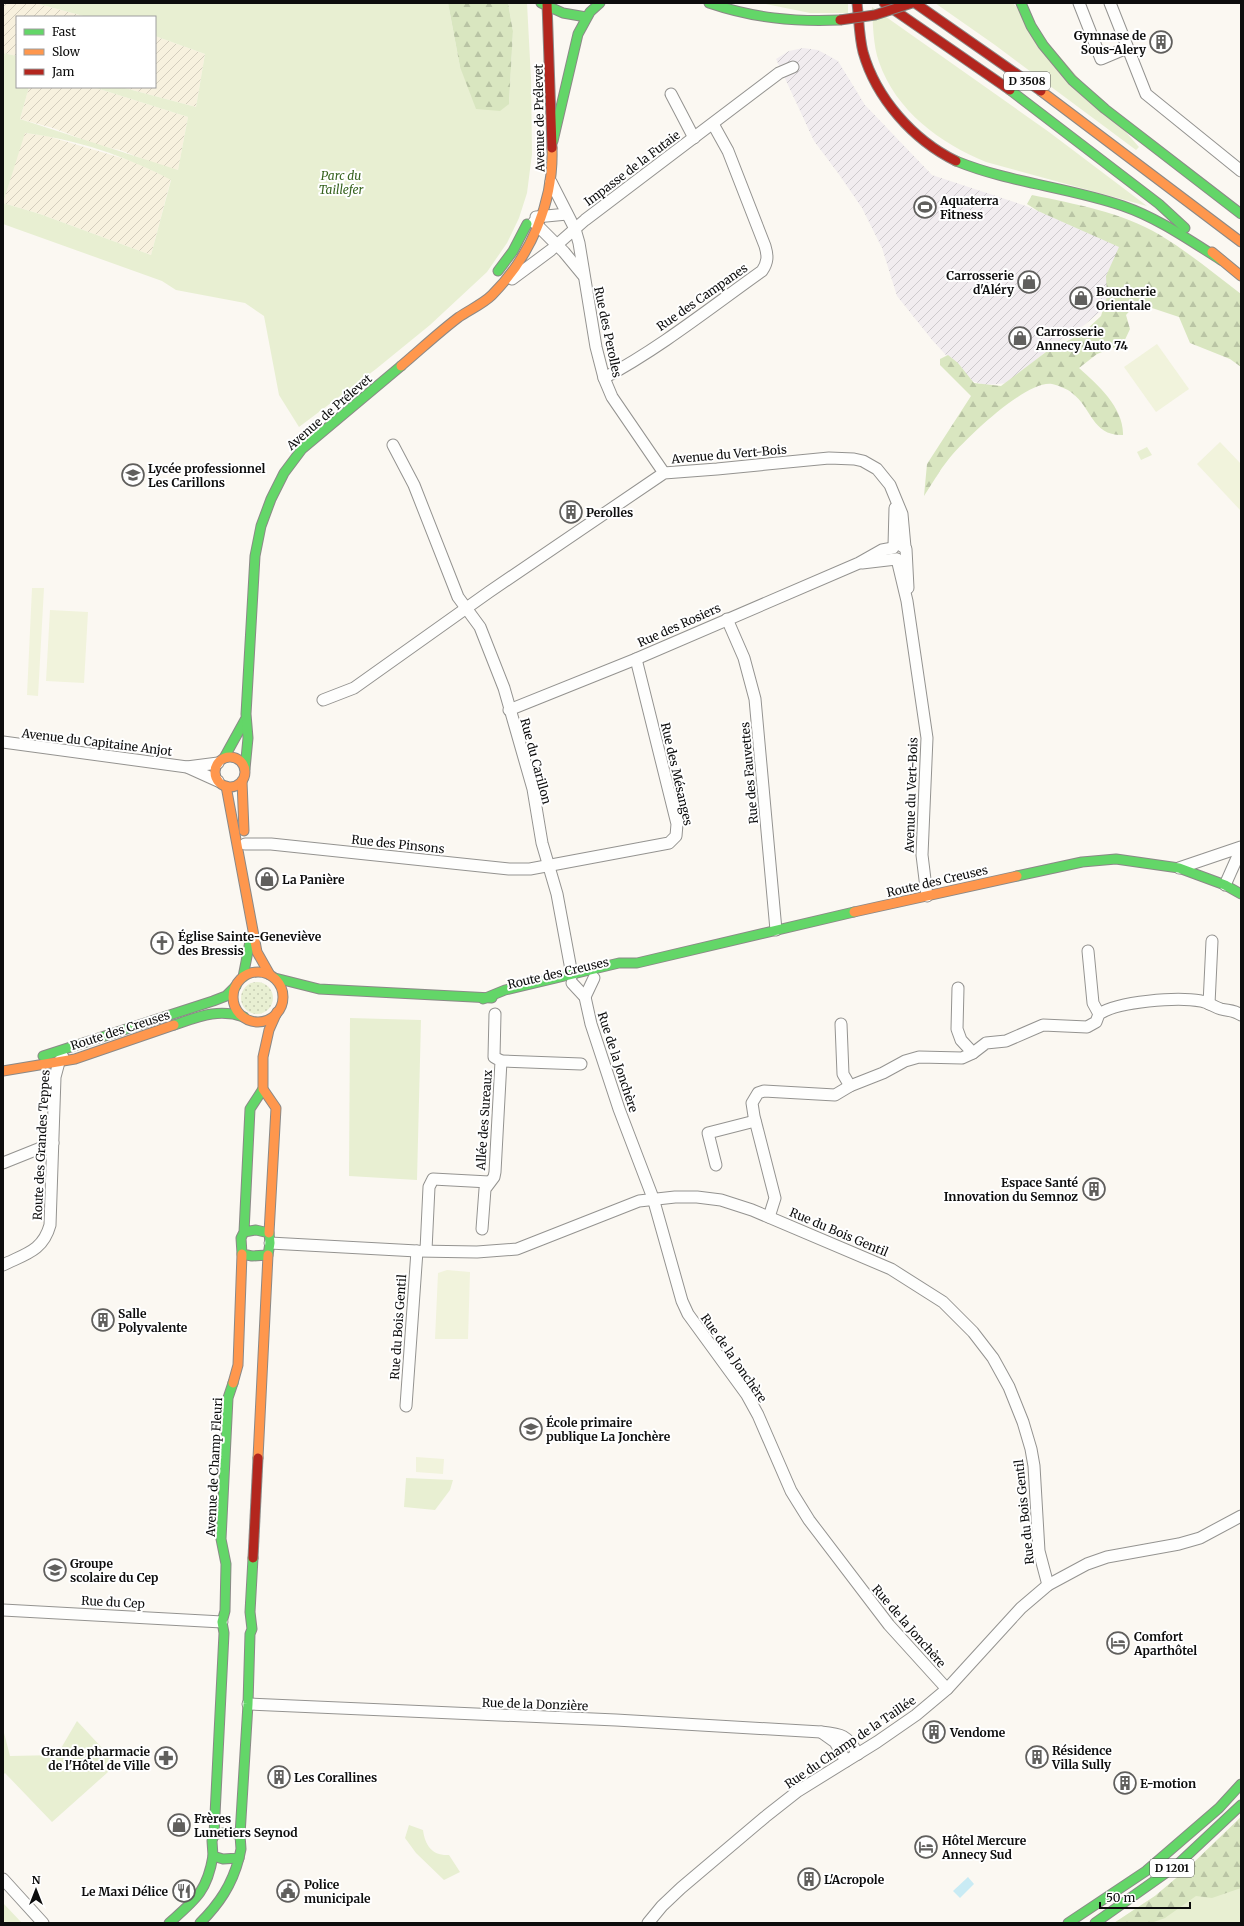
<svg xmlns="http://www.w3.org/2000/svg" width="1244" height="1926" font-family="Merriweather,serif">
	<style>
		.industrial { fill: url(#industrial-furrows) }
		.farmland { fill: url(#farmland-furrows) }
		.grass { fill: #e8efd2; fill-rule: evenodd }
		.forest { fill: url(#forest-firs) }
		.garden { fill: url(#garden-dots) }
		.pitch { fill: #f1f3dc }
		.water { fill: #c9ebf4 }
		.lines { fill: none; stroke-linecap: round; stroke-linejoin: round }
		.street-casing { stroke: #949390; stroke-width: 13 }
		.fast-casing { stroke: #8b8987; stroke-width: 11 }
		.slow-casing { stroke: #8b8987; stroke-width: 11 }
		.jam-casing { stroke: #8b8987; stroke-width: 11 }
		.street { stroke: #fefefd; stroke-width: 11 }
		.fast { stroke: #63d668; stroke-width: 9 }
		.slow { stroke: #ff974d; stroke-width: 9 }
		.jam { stroke: #b3261e; stroke-width: 9 }
		.jam-bridge-casing { stroke: #81807d; stroke-width: 11; stroke-linecap: butt }
		.jam-bridge { stroke: #b3261e; stroke-width: 9 }
		.labels { text-anchor: middle; dominant-baseline: central; stroke-width: 4; stroke-linejoin: round; paint-order: stroke }
		.shield { fill: #fff; stroke: #565656; stroke-width: 1 }
		.shield-label { font-size: 11px; font-weight: bold; fill: #0d0d0d }
		.poi-label { font-size: 12px; font-weight: bold; fill: #0d0d0d; stroke: #fff; text-anchor: start }
		.street-label { font-size: 12px; fill: #0d0d0d; stroke: #fff }
		.park-label { font-size: 12px; font-style: italic; fill: #37631f; stroke: #fff }
	</style>
	<defs>
		<pattern id="industrial-furrows" width="10" height="10" patternUnits="userSpaceOnUse"><rect width="10" height="10" fill="#f1ecef"/><path d="M-1 1l2-2M0 10L10 0M9 11l2-2" fill="none" stroke="#cdc9cc"/></pattern>
		<pattern id="farmland-furrows" width="10" height="10" patternUnits="userSpaceOnUse"><rect width="10" height="10" fill="#f7f1de"/><path d="M-1 1l2-2M0 10L10 0M9 11l2-2" fill="none" stroke="#d3cdbd"/></pattern>
		<pattern id="forest-firs" width="22" height="20" patternUnits="userSpaceOnUse"><rect width="22" height="20" fill="#d9e6c0"/><path d="M5 1l3.5 6h-7zM16 11l3.5 6h-7z" fill="#b9c4a4"/></pattern>
		<pattern id="garden-dots" width="8" height="8" patternUnits="userSpaceOnUse"><rect width="8" height="8" fill="#e8efd2"/><path d="M2 2h.1M6 6h.1" fill="none" stroke="#c6ccb3" stroke-width="1.8" stroke-linecap="round"/></pattern>
	</defs>
	<rect width="100%" height="100%" fill="#fbf8f2"/>
	<!-- industrial -->
	<path class="industrial" d="M803 48 818 50 838 61 865 105 932 175 1026 206 1121 246 1131 286 1083 326 1066 335 1008 383 985 385 969 380 933 341 897 296 882 248 862 208 838 173 814 141 776 59 789 51Z"/>
	<!-- farmland -->
	<g class="farmland">
		<path d="M3 3H35L87 17H17V56L3 53Z"/>
		<path d="M155 36 205 54 196 107 121 87H155Z"/>
		<path d="M29 87H93L188 117 178 170 158 165 120 150 100 146 53 128 20 119Z"/>
		<path d="M24 133 47 136 132 161 171 179 151 255 40 214 3 203Z"/>
	</g>
	<!-- grass -->
	<g class="grass">
		<path d="M35 3H448L460 67 509 104 513 31 508 3H527L531 79 532 154 527 193 519 218 507 243 487 272 430 325 376 369 299 427 279 395 264 316 245 303 176 290 162 281 3 224V53L17 56V87H29L20 119 178 170 188 117 93 87H121L196 107 205 54 155 36V17H87ZM25 133C75 139 126 156 171 180L151 255 40 214 3 203Z"/>
		<path d="M761 3H848V13H810Z"/>
		<path d="M935 3H1013L1139 147 1136 150 995 45Z"/>
		<path d="M872 7 1049 132 1147 206 986 162C940 143 896 111 879 62 873 45 873 24 872 7Z"/>
		<path d="M1147 447 1152 455 1141 460 1137 452Z"/>
		<path d="M350 1018 421 1020 417 1180 349 1176Z"/>
		<path d="M406 1478 453 1480 450 1490 435 1510 404 1507Z"/>
		<path d="M77 1721 117 1764 52 1822 5 1773 3 1775V1729L10 1756 57 1755Z"/>
		<path d="M1241 1817V1923H1114L1155 1896 1187 1869Z"/>
		<path d="M409 1825 423 1830C425 1845 432 1856 449 1855L460 1872 444 1880 416 1853 405 1838Z"/>
		<path d="M3 1903 22 1923H3Z"/>
	</g>
	<!-- forest -->
	<g class="forest">
		<path d="M448 3H508L513 31 509 104 500 111 476 109 460 67Z"/>
		<path d="M1032 195C1075 204 1121 212 1160 235 1188 252 1215 274 1241 294V367L1230 359 1190 343 1179 317 1137 303 1126 315 1130 329 1123 344 1097 354 1079 368C1098 385 1124 408 1123 435 1092 436 1092 408 1072 393 1068 389 1057 385 1052 384 1026 380 964 440 948 460 939 471 932 484 924 496L927 464 971 396 940 365V359L948 355 958 363 974 383 1001 386 1046 352 1083 333 1101 316 1107 297 1106 276 1119 247 1038 211 1027 204Z"/>
		<path d="M1241 1817V1888L1212 1898 1196 1896 1165 1918 1151 1923H1114L1155 1896 1187 1869Z"/>
	</g>
	<!-- garden -->
	<circle class="garden" cx="257" cy="998" r="16"/>
	<!-- pitch -->
	<g class="pitch">
		<path d="M1157 344 1189 389 1156 412 1124 367Z"/>
		<path d="M1220 442 1241 464V511L1197 464Z"/>
		<path d="M32 588H44L38 696 27 695Z"/>
		<path d="M50 610 88 612 84 683 46 681Z"/>
		<path d="M447 1270 470 1272 468 1339H435L438 1273Z"/>
		<path d="M416 1457 444 1459 443 1474 416 1472Z"/>
	</g>
	<!-- water -->
	<path class="water" d="M968 1877 974 1884 960 1898 953 1891Z"/>
	<g class="lines">
		<!-- street casing -->
		<g class="street-casing">
			<g id="street">
				<path d="M1079 3 1101 59 1127 48"/>
				<path d="M1110 3 1146 94 1241 171"/>
				<path d="M671 94 694 138"/>
				<path d="M551 182 575 229 579 243 596 347 604 378 612 397 664 473"/>
				<path d="M536 217 567 214"/>
				<path d="M534 222 564 252 583 275"/>
				<path d="M512 279 551 250 585 220 779 73 793 67"/>
				<path d="M604 378C660 348 710 308 762 271 768 262 768 256 765 246L728 151 713 124"/>
				<path d="M393 445 414 485 458 597 480 627 504 688 533 789 542 843 557 894 572 975"/>
				<path d="M899 544 906 549 908 588"/>
				<path d="M894 546 895 508"/>
				<path d="M897 559 907 601 927 738 922 855 927 896"/>
				<path d="M862 563 896 559"/>
				<path d="M727 619 744 658 755 699 776 930"/>
				<path d="M323 700 354 688 489 592 664 473 717 469 829 458 854 459 863 461 877 469 890 485 902 514 905 547"/>
				<path d="M509 710 636 659 859 563 882 550 893 548"/>
				<path d="M3 742 187 767 218 781"/>
				<path d="M187 767 218 763"/>
				<path d="M245 844H271L509 869H530L669 843 676 836 677 824 636 659"/>
				<path d="M1179 868 1241 847"/>
				<path d="M1225 885 1241 849"/>
				<path d="M1088 951 1093 1003 1099 1014"/>
				<path d="M572 983 585 997 591 1024 619 1109 653 1198 682 1301 688 1314 747 1395 758 1415 791 1491 809 1520 889 1625 947 1689"/>
				<path d="M958 988 957 1029 961 1040 973 1053"/>
				<path d="M585 997 594 978"/>
				<path d="M1209 1004 1212 941"/>
				<path d="M841 1024 843 1074 850 1086"/>
				<path d="M501 1061 581 1064"/>
				<path d="M3 1163 53 1143"/>
				<path d="M716 1165 708 1133 755 1121"/>
				<path d="M769 1217 775 1198 754 1116 752 1103 758 1093 764 1091 835 1095 850 1086 883 1073 905 1061 919 1057 962 1058 973 1053 986 1043 1006 1041 1043 1025 1087 1027 1096 1022 1099 1014C1119 1001 1177 997 1201 1001 1208 1002 1214 1007 1221 1009 1229 1011 1234 1010 1241 1015"/>
				<path d="M482 1229 485 1189 494 1177 495 1172 501 1061 494 1057 495 1014"/>
				<path d="M270 1243 417 1251 477 1252 517 1249 639 1201 675 1197H697L721 1200 752 1210 891 1269 943 1302 973 1332 993 1358 1009 1387 1023 1422 1031 1449 1034 1466 1039 1551 1048 1585"/>
				<path d="M426 1250 429 1187 433 1179 489 1182"/>
				<path d="M3 1265C25 1254 43 1251 50 1225L55 1077 59 1062 63 1057"/>
				<path d="M406 1406 417 1251"/>
				<path d="M3 1610 222 1622"/>
				<path d="M248 1704 616 1720 821 1732"/>
				<path d="M846 1761 835 1742 821 1732C842 1734 847 1735 858 1754"/>
				<path d="M3 1879 43 1923"/>
				<path d="M648 1923 662 1906 681 1888 765 1817 798 1791 877 1742 916 1715 947 1689 1021 1608 1048 1585 1087 1564 1107 1557 1179 1544 1200 1538 1241 1516"/>
			</g>
		</g>
		<!-- fast casing -->
		<g class="fast-casing">
			<g id="fast">
				<path d="M541 3 563 13 586 17"/>
				<path d="M709 3C753 18 794 22 840 20"/>
				<path d="M1021 3 1031 26 1043 45 1072 80 1105 109 1241 214"/>
				<path d="M1010 90 1159 204 1185 228"/>
				<path d="M553 141 578 34 590 12 600 3"/>
				<path d="M956 161C1010 183 1068 187 1123 206 1158 218 1189 240 1221 260"/>
				<path d="M498 271 513 251 527 224"/>
				<path d="M224 758 245 720"/>
				<path d="M245 769 248 738 246 714 255 556 261 526 271 499 284 473 302 449 401 366"/>
				<path d="M1017 876 1082 862 1116 859 1179 868 1225 885 1241 894"/>
				<path d="M243 977 251 936"/>
				<path d="M275 978 319 989 492 998"/>
				<path d="M483 999 505 990 619 963H637L854 912"/>
				<path d="M174 1025C198 1017 218 1008 244 1017"/>
				<path d="M43 1056 213 1001 226 996 236 986"/>
				<path d="M244 1232 256 1230 269 1233 270 1243 268 1255 252 1256 242 1254 241 1238 244 1232 250 1109 263 1089"/>
				<path d="M214 1835 227 1832 240 1835 241 1849 239 1858 223 1859 213 1856 212 1841 214 1835 224 1633 222 1622 225 1611 226 1564 221 1539 228 1398 233 1383"/>
				<path d="M240 1835 248 1704 250 1634 252 1629 250 1612 253 1558"/>
				<path d="M169 1923C195 1900 207 1892 213 1856"/>
				<path d="M200 1923C219 1904 232 1885 239 1858"/>
				<path d="M1068 1923 1146 1871 1219 1808 1241 1784"/>
				<path d="M1095 1923 1177 1865 1241 1805"/>
			</g>
		</g>
		<!-- slow casing -->
		<g class="slow-casing">
			<g id="slow">
				<path d="M1041 91 1241 242"/>
				<path d="M1212 252 1241 276"/>
				<path d="M401 366C420 350 439 332 459 317 469 310 483 304 492 295 530 257 554 203 552 148"/>
				<circle cx="230" cy="772" r="15"/>
				<path d="M242 781 244 831"/>
				<path d="M226 786 257 952 270 975"/>
				<path d="M854 912 1017 876"/>
				<circle cx="258" cy="997" r="25"/>
				<path d="M3 1071 75 1059 174 1025"/>
				<path d="M269 1233 276 1108 263 1089V1057L269 1030 277 1012"/>
				<path d="M233 1383 238 1365 242 1254"/>
				<path d="M258 1458 268 1255"/>
			</g>
		</g>
		<!-- jam casing -->
		<g class="jam-casing">
			<g id="jam">
				<path d="M547 3 552 148"/>
				<path d="M857 3C859 19 859 36 863 52 876 98 913 140 956 161"/>
				<path d="M884 3 1010 90"/>
				<path d="M915 3 1041 91"/>
				<path d="M253 1558 258 1458"/>
			</g>
		</g>
		<!-- street -->
		<use href="#street" class="street"/>
		<!-- fast -->
		<use href="#fast" class="fast"/>
		<!-- slow -->
		<use href="#slow" class="slow"/>
		<!-- jam -->
		<use href="#jam" class="jam"/>
		<!-- jam-bridge casing -->
		<g class="jam-bridge-casing">
			<path id="jam-bridge" d="M840 20 875 15 912 3"/>
		</g>
		<!-- jam-bridge -->
		<use href="#jam-bridge" class="jam-bridge"/>
	</g>
	<!-- icons -->
	<defs>
		<g id="building-ring" transform="scale(1.15)"><circle r="9.5" fill="#fff" stroke="#605f5d" stroke-width="1.5"/><path d="M-4-6H4V6H1V3H-1V6H-4ZM-2.5-4.3h1.7v1.8h-1.7ZM.8-4.3h1.7v1.8H.8ZM-2.5-1h1.7V.8h-1.7ZM.8-1h1.7V.8H.8Z" fill="#605f5d"/></g>
		<g id="stadium-ring" transform="scale(1.15)"><circle r="9.5" fill="#fff" stroke="#605f5d" stroke-width="1.5"/><path d="M0-5a6.5 5 0 1 0 0 10a6.5 5 0 1 0 0-10ZM-3.5-1.8h7v3.6h-7Z" fill="#605f5d"/></g>
		<g id="shop-ring" transform="scale(1.15)"><circle r="9.5" fill="#fff" stroke="#605f5d" stroke-width="1.5"/><path d="M-5-2.5h2.3a2.7 3.5 0 0 1 5.4 0H5L5.5 6h-11ZM-1.5-2.5h3a1.5 2.3 0 0 0-3 0Z" fill="#605f5d"/></g>
		<g id="school-ring" transform="scale(1.15)"><circle r="9.5" fill="#fff" stroke="#605f5d" stroke-width="1.5"/><path d="M0-5L7-2L0 1L-7-2ZM-4 1L0 2.5L4 1V4Q0 6-4 4Z" fill="#605f5d"/></g>
		<g id="church-ring" transform="scale(1.15)"><circle r="9.5" fill="#fff" stroke="#605f5d" stroke-width="1.5"/><path d="M-1.2-6h2.4v3.5h3.3v2.4h-3.3V6h-2.4V-.1h-3.3v-2.4h3.3Z" fill="#605f5d"/></g>
		<g id="hotel-ring" transform="scale(1.15)"><circle r="9.5" fill="#fff" stroke="#605f5d" stroke-width="1.5"/><path d="M-6-4.5h1.5V1H6V5H4.5V3h-9V5H-6ZM-4 0a1.8 1.8 0 1 1 3.6 0ZM.5 0V-2.5h3Q6-2.5 6 0Z" fill="#605f5d"/></g>
		<g id="pharmacy-ring" transform="scale(1.15)"><circle r="9.5" fill="#fff" stroke="#605f5d" stroke-width="1.5"/><path d="M-2-6h4v4h4v4h-4v4h-4v-4h-4v-4h4Z" fill="#605f5d"/></g>
		<g id="restaurant-ring" transform="scale(1.15)"><circle r="9.5" fill="#fff" stroke="#605f5d" stroke-width="1.5"/><path d="M-5-6h1v4h1v-4h1v4h1v-4h1v5L-1.5 .5V6h-2V.5L-5-1ZM5-6V6H3V1.5H1.5Q1.5-4 5-6Z" fill="#605f5d"/></g>
		<g id="civic-ring" transform="scale(1.15)"><circle r="9.5" fill="#fff" stroke="#605f5d" stroke-width="1.5"/><path d="M-.6-6.5H3V-4.5H.6V-3L4-1V1h2V6H-6V1h2V-1L-.6-3ZM-1.2 2.5V6h2.4V2.5Z" fill="#605f5d"/></g>
	</defs>
	<g fill-rule="evenodd">
		<use href="#building-ring" x="1161" y="42"/>
		<use href="#stadium-ring" x="925" y="207"/>
		<use href="#shop-ring" x="1029" y="282"/>
		<use href="#shop-ring" x="1081" y="298"/>
		<use href="#shop-ring" x="1020" y="338"/>
		<use href="#school-ring" x="133" y="475"/>
		<use href="#building-ring" x="571" y="512"/>
		<use href="#shop-ring" x="267" y="879"/>
		<use href="#church-ring" x="162" y="943"/>
		<use href="#building-ring" x="1094" y="1189"/>
		<use href="#building-ring" x="103" y="1320"/>
		<use href="#school-ring" x="531" y="1429"/>
		<use href="#school-ring" x="55" y="1570"/>
		<use href="#hotel-ring" x="1118" y="1643"/>
		<use href="#building-ring" x="934" y="1732"/>
		<use href="#building-ring" x="1037" y="1757"/>
		<use href="#pharmacy-ring" x="166" y="1758"/>
		<use href="#building-ring" x="279" y="1777"/>
		<use href="#building-ring" x="1125" y="1783"/>
		<use href="#shop-ring" x="179" y="1825"/>
		<use href="#hotel-ring" x="926" y="1847"/>
		<use href="#building-ring" x="809" y="1879"/>
		<use href="#restaurant-ring" x="184" y="1891"/>
		<use href="#civic-ring" x="288" y="1891"/>
	</g>
	<g class="labels">
		<!-- shield labels -->
		<g class="shield">
			<rect x="1004" y="72" width="46" height="18" rx="3"/>
			<rect x="1150" y="1859" width="44" height="18" rx="3"/>
		</g>
		<g class="shield-label">
			<text x="1027" y="81">D 3508</text>
			<text x="1172" y="1868">D 1201</text>
		</g>
		<!-- poi labels -->
		<g class="poi-label">
			<text x="1146" y="35" text-anchor="end">Gymnase de<tspan x="1146" dy="14">Sous-Alery</tspan></text>
			<text x="940" y="200">Aquaterra<tspan x="940" dy="14">Fitness</tspan></text>
			<text x="1014" y="275" text-anchor="end">Carrosserie<tspan x="1014" dy="14">d'Aléry</tspan></text>
			<text x="1096" y="291">Boucherie<tspan x="1096" dy="14">Orientale</tspan></text>
			<text x="1036" y="331">Carrosserie<tspan x="1036" dy="14">Annecy Auto 74</tspan></text>
			<text x="148" y="468">Lycée professionnel<tspan x="148" dy="14">Les Carillons</tspan></text>
			<text x="586" y="512">Perolles</text>
			<text x="282" y="879">La Panière</text>
			<text x="178" y="936">Église Sainte-Geneviève<tspan x="178" dy="14">des Bressis</tspan></text>
			<text x="1078" y="1182" text-anchor="end">Espace Santé<tspan x="1078" dy="14">Innovation du Semnoz</tspan></text>
			<text x="118" y="1313">Salle<tspan x="118" dy="14">Polyvalente</tspan></text>
			<text x="546" y="1422">École primaire<tspan x="546" dy="14">publique La Jonchère</tspan></text>
			<text x="70" y="1563">Groupe<tspan x="70" dy="14">scolaire du Cep</tspan></text>
			<text x="1134" y="1636">Comfort<tspan x="1134" dy="14">Aparthôtel</tspan></text>
			<text x="950" y="1732">Vendome</text>
			<text x="1052" y="1750">Résidence<tspan x="1052" dy="14">Villa Sully</tspan></text>
			<text x="150" y="1751" text-anchor="end">Grande pharmacie<tspan x="150" dy="14">de l'Hôtel de Ville</tspan></text>
			<text x="294" y="1777">Les Corallines</text>
			<text x="1140" y="1783">E-motion</text>
			<text x="194" y="1818">Frères<tspan x="194" dy="14">Lunetiers Seynod</tspan></text>
			<text x="942" y="1840">Hôtel Mercure<tspan x="942" dy="14">Annecy Sud</tspan></text>
			<text x="824" y="1879">L'Acropole</text>
			<text x="304" y="1884">Police<tspan x="304" dy="14">municipale</tspan></text>
			<text x="168" y="1891" text-anchor="end">Le Maxi Délice</text>
		</g>
		<!-- street labels -->
		<g class="street-label">
			<text transform="translate(539 118) rotate(-91)">Avenue de Prélevet</text>
			<text transform="translate(632 168) rotate(-37)">Impasse de la Futaie</text>
			<text transform="translate(702 297) rotate(-35)">Rue des Campanes</text>
			<text transform="translate(608 332) rotate(78)">Rue des Perolles</text>
			<text transform="translate(329 412) rotate(-41)">Avenue de Prélevet</text>
			<text transform="translate(729 454) rotate(-5)">Avenue du Vert-Bois</text>
			<text transform="translate(679 625) rotate(-24)">Rue des Rosiers</text>
			<text transform="translate(97 742) rotate(7)">Avenue du Capitaine Anjot</text>
			<text transform="translate(536 761) rotate(75)">Rue du Carillon</text>
			<text transform="translate(749 773) rotate(-95)">Rue des Fauvettes</text>
			<text transform="translate(677 774) rotate(77)">Rue des Mésanges</text>
			<text transform="translate(911 795) rotate(-88)">Avenue du Vert-Bois</text>
			<text transform="translate(398 844) rotate(6)">Rue des Pinsons</text>
			<text transform="translate(937 881) rotate(-13)">Route des Creuses</text>
			<text transform="translate(558 973) rotate(-13)">Route des Creuses</text>
			<text transform="translate(120 1030) rotate(-18)">Route des Creuses</text>
			<text transform="translate(618 1062) rotate(72)">Rue de la Jonchère</text>
			<text transform="translate(484 1120) rotate(-86)">Allée des Sureaux</text>
			<text transform="translate(41 1145) rotate(-87)">Route des Grandes Teppes</text>
			<text transform="translate(839 1232) rotate(23)">Rue du Bois Gentil</text>
			<text transform="translate(398 1327) rotate(-86)">Rue du Bois Gentil</text>
			<text transform="translate(734 1358) rotate(55)">Rue de la Jonchère</text>
			<text transform="translate(214 1467) rotate(-87)">Avenue de Champ Fleuri</text>
			<text transform="translate(1024 1512) rotate(-96)">Rue du Bois Gentil</text>
			<text transform="translate(113 1602) rotate(3)">Rue du Cep</text>
			<text transform="translate(909 1626) rotate(49)">Rue de la Jonchère</text>
			<text transform="translate(535 1704) rotate(2)">Rue de la Donzière</text>
			<text transform="translate(850 1742) rotate(-34)">Rue du Champ de la Taillée</text>
		</g>
		<!-- park labels -->
		<g class="park-label">
			<text x="341" y="175">Parc du<tspan x="341" dy="14">Taillefer</tspan></text>
		</g>
	</g>
	<!-- border -->
	<rect width="1244" height="1926" fill="none" stroke="#0d0d0d" stroke-width="8"/>
	<!-- legend -->
	<rect x="16" y="16" width="140" height="72" fill="#ffffff" stroke="#9e9e9e"/>
	<rect x="24" y="29" width="20" height="6" fill="#63d668" stroke="#9e9e9e"/>
	<text x="52" y="36" font-size="12" fill="#0d0d0d">Fast</text>
	<rect x="24" y="49" width="20" height="6" fill="#ff974d" stroke="#9e9e9e"/>
	<text x="52" y="56" font-size="12" fill="#0d0d0d">Slow</text>
	<rect x="24" y="69" width="20" height="6" fill="#b3261e" stroke="#9e9e9e"/>
	<text x="52" y="76" font-size="12" fill="#0d0d0d">Jam</text>
	<!-- north arrow -->
	<g transform="translate(36 1890)" stroke="#ffffff" stroke-width="3" paint-order="stroke">
	<path d="M0-3L7 15L0 10L-7 15Z" fill="#0d0d0d"/>
	<text y="-6" font-size="11" font-weight="bold" text-anchor="middle" fill="#0d0d0d">N</text>
	</g>
	<!-- scale -->
	<path d="M1100 1902v6h90v-6" fill="none" stroke="#0d0d0d" stroke-width="2"/>
	<text x="1106" y="1902" font-size="12" fill="#0d0d0d" stroke="#ffffff" stroke-width="3" paint-order="stroke">50 m</text>
</svg>
